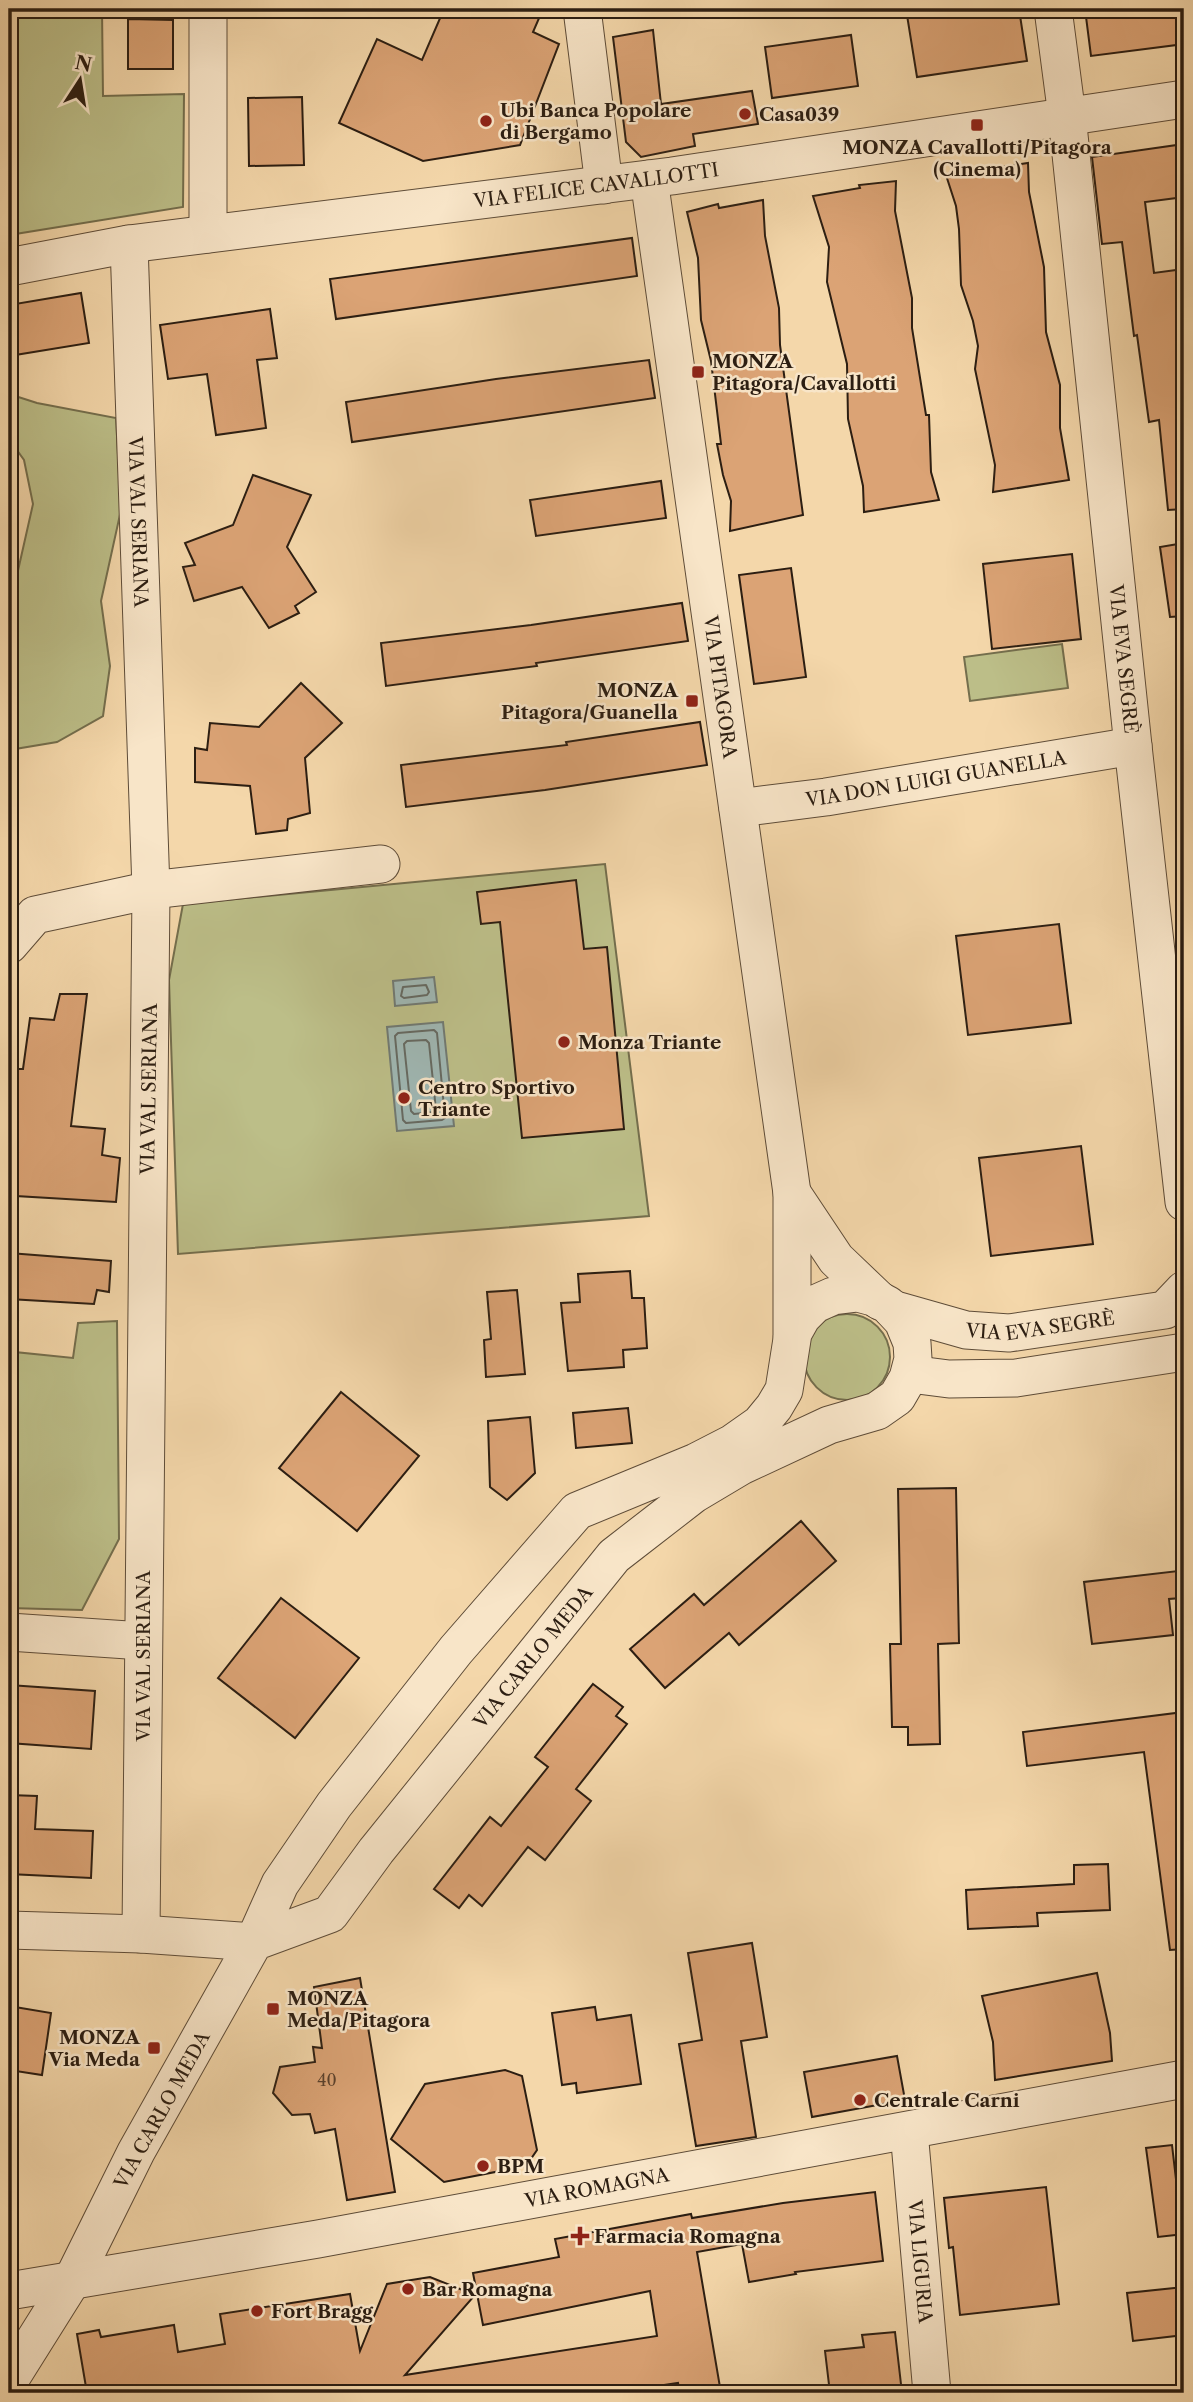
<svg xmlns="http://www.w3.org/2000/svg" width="1193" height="2402" font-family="'Libre Caslon Text',serif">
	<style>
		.green { fill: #bcbe88; stroke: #746e4d; stroke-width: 2 }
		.water { fill: #9fb7b3; stroke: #717a73; stroke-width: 2 }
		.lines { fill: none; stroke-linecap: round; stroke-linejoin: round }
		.shore { stroke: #666a62; stroke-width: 2 }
		.building { fill: #dba375; stroke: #2c1e12; stroke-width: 2 }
		.minor-casing { stroke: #5e4c38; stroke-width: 39 }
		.minor { stroke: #f8e5c8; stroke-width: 37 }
		.poi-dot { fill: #8f2418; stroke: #f8e5c8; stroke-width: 2.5 }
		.labels { text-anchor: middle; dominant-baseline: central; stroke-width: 5; stroke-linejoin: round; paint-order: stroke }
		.number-label { font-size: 16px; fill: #583f2b }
		.poi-label { font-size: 19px; font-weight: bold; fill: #2c1e12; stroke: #f8e5c8; text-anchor: start }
		.street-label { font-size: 19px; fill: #2c1e12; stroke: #f8e5c8 }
	</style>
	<rect width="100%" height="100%" fill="#f4d7aa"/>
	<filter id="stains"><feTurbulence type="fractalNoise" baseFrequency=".00286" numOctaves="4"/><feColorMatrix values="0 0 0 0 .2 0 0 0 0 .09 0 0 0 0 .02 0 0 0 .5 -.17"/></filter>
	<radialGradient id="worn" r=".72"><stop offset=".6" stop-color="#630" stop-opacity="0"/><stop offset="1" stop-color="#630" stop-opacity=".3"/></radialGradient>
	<!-- green -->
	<g class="green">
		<path d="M9 9H102L103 96 184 94 183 207 9 235Z"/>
		<path d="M9 394 37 403 116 418 121 510 101 601 110 666 103 716 57 742 9 750V584L17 575 33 504 24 460 9 439Z"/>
		<path d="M1062 644 1068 688 970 701 964 657Z"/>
		<path d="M605 864 649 1216 178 1254 169 980 183 904Z"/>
		<circle cx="847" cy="1357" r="43"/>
		<path d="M9 1321H18L15 1352 73 1358 78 1323 117 1321 119 1539 82 1610 9 1608Z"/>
	</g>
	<!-- water -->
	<g class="water">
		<path d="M434 977 437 1002 395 1006 393 981Z"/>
		<path d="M443 1022 454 1126 397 1131 387 1027Z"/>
	</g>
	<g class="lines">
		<!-- shore -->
		<g class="shore">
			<path d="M426 985 429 992 427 995 404 998 401 996 403 987Z"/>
			<path d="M434 1030 437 1033 445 1118 442 1120 406 1123 403 1120 395 1036 398 1033Z"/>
			<path d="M426 1040 429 1043 436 1110 433 1112 414 1114 411 1111 404 1044 407 1041Z"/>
		</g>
	</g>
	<!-- building -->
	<g class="building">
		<path d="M444 9H543L533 32 559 44 520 145 423 161 339 123 377 39 422 60Z"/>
		<path d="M906 9H1019L1027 61 917 77Z"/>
		<path d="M1085 9H1184V44L1091 56Z"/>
		<path d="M128 19 173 20V69H128Z"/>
		<path d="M653 30 661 104 752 91 758 124 693 134 695 146 641 157 626 142 613 37Z"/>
		<path d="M851 35 858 86 772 98 765 47Z"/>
		<path d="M302 97 304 165 249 166 248 98Z"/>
		<path d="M1184 144V197L1145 202 1154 273 1184 269V509L1168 510 1159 420 1149 422 1137 335 1134 336 1122 242 1102 244 1092 157Z"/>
		<path d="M1028 163 1029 192 1044 267 1046 332 1060 385V428L1069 480 993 492 995 465 975 369 978 346 973 321 961 285 959 229 956 206 946 175Z"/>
		<path d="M896 181 895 211 912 298V328L926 415H929L931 472 939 500 864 512 863 486 848 419 847 364 827 282 829 247 813 196 860 188 859 185Z"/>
		<path d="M763 200 765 236 779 308 780 345 803 515 730 531 731 501 723 475 717 444H721L711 361 701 320 698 258 687 212 718 204 719 208Z"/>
		<path d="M632 238 637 276 336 319 330 279Z"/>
		<path d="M81 293 89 343 9 356V305Z"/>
		<path d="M270 309 277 358 257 360 266 428 216 435 207 374 168 379 160 325Z"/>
		<path d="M649 360 655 398 352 442 346 402 496 379Z"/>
		<path d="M253 475 311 495 287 547 316 592 295 606 299 613 269 628 242 587 194 601 183 567 195 565 185 543 233 525Z"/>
		<path d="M661 481 666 518 536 536 530 500Z"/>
		<path d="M1184 543V616L1170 617 1160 547Z"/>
		<path d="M1072 554 1081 639 992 649 983 564Z"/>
		<path d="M791 568 806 677 754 684 739 575Z"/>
		<path d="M682 603 688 641 536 663 537 666 386 686 381 643 531 625Z"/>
		<path d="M301 683 342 723 305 758 310 813 288 819 287 830 256 834 250 786 195 782V748L207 750 210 723 259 727Z"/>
		<path d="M700 722 707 765 545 790 406 807 401 765 567 745 566 742Z"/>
		<path d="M576 880 584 949 607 947 624 1129 522 1138 500 922 481 924 477 892Z"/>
		<path d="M1059 924 1071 1023 968 1035 956 936Z"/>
		<path d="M60 994H87L71 1126 105 1129 102 1155 120 1158 116 1202 16 1196 18 1153H9V1069H23L30 1018 54 1020Z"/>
		<path d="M1081 1146 1093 1244 991 1256 979 1158Z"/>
		<path d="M9 1253 111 1261 109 1292 97 1290 94 1304 9 1299Z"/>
		<path d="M630 1271 632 1298H644L647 1348 623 1350 624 1367 568 1371 561 1303 580 1302 578 1274Z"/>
		<path d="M517 1290 525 1374 486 1377 484 1340 491 1339 487 1292Z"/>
		<path d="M341 1392 419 1456 357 1531 279 1468Z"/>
		<path d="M628 1408 632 1443 576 1448 573 1413Z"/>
		<path d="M530 1417 535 1473 507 1500 490 1487 488 1421Z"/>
		<path d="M956 1488 959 1643 938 1644 940 1744 908 1745V1727H892L890 1644H901L898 1489Z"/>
		<path d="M801 1521 836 1561 739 1645 729 1633 665 1688 630 1649 694 1594 704 1605Z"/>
		<path d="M1178 1571 1181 1598 1169 1599 1173 1635 1092 1644 1084 1582Z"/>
		<path d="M281 1598 359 1658 295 1738 218 1678Z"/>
		<path d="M593 1684 623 1707 616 1716 627 1724 576 1789 591 1801 545 1860 528 1847 482 1906 469 1895 459 1908 434 1889 490 1817 501 1826 548 1767 535 1757Z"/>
		<path d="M9 1685 95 1691 91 1749 9 1743Z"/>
		<path d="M1184 1712V1949L1170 1950 1144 1752 1027 1766 1023 1732Z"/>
		<path d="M9 1795 37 1796 35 1829 93 1831 91 1878 9 1874Z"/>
		<path d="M1108 1864 1110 1910 1037 1913 1038 1926 968 1929 966 1890 1074 1884V1865Z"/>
		<path d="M752 1943 767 2037 741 2041 756 2137 696 2146 679 2044 702 2040 688 1953Z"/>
		<path d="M1097 1973 1110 2033 1112 2061 995 2080 993 2042 982 1996Z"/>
		<path d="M360 1978 395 2192 347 2200 335 2129 315 2133 310 2114 292 2115 273 2093 280 2067 315 2062 313 2047 322 2048 314 1987Z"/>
		<path d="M9 2006 51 2013 42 2075 9 2070Z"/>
		<path d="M595 2007 597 2020 631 2015 641 2084 577 2093 576 2083 562 2085 552 2013Z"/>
		<path d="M897 2056 905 2100 812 2117 804 2072Z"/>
		<path d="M505 2070 522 2076 537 2150 526 2166 444 2182 391 2139 425 2084Z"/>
		<path d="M1172 2145 1179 2205 1184 2204V2234L1158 2237 1146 2148Z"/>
		<path d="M1046 2187 1059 2304 960 2315 953 2247 949 2248 944 2198Z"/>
		<path d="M875 2192 883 2261 795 2272 796 2274 749 2282 742 2244 697 2252 721 2393H680L678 2383 611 2393H87L77 2334 99 2330 101 2337 174 2325 178 2352 225 2344 220 2314 350 2294 360 2351 387 2284 430 2277 475 2295 405 2375 657 2336 650 2291 483 2325 473 2273 559 2257 555 2239 691 2214 692 2218 783 2203Z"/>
		<path d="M1184 2287V2335L1133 2341 1127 2293Z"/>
		<path d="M895 2332 902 2393H830L825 2351 864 2347 862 2335Z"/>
	</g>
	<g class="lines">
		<!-- minor casing -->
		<g class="minor-casing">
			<g id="minor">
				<path d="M208 9V234"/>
				<path d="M582 9 604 185"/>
				<path id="s1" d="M1053 9 1067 116 1133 746 1184 1202"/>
				<path id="s2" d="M649 179 792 1193V1336"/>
				<path id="s3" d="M129 244 151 890 141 1934"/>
				<path id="s4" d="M9 267 129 244 672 176 1184 99"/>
				<path id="s5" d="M738 808 826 797 1133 746"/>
				<path d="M9 945 35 915 91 903 151 890 381 864"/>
				<path d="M792 1193 836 1259 880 1301"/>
				<path id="s6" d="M892 1309 966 1330 1009 1333 1165 1310 1184 1290"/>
				<path d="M910 1374 949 1379 1016 1378 1184 1352"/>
				<path d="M9 1632 143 1641"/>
				<path id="s7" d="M9 1930 141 1934 254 1942 330 1914 376 1851 614 1556 694 1494 741 1466 829 1425 877 1411 897 1397 908 1378 913 1359 912 1343 903 1321 888 1305 873 1297 858 1293 833 1296 815 1304 802 1317 793 1333 784 1390 774 1407 760 1424 733 1443 696 1462 577 1511 456 1650 334 1805 280 1884 254 1942 136 2152 73 2279 9 2381"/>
				<path id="s8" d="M909 2131 932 2393"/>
				<path id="s9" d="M9 2291 318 2239 1184 2079"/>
			</g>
		</g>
		<!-- minor -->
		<use href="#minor" class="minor"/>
	</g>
	<!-- markers -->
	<g class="poi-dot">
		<circle cx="745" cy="114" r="7"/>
		<circle cx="486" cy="121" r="7"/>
		<rect x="970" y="118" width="14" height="14" rx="3.5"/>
		<rect x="691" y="365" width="14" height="14" rx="3.5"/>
		<rect x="685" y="694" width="14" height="14" rx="3.5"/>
		<circle cx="564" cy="1042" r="7"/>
		<circle cx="404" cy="1098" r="7"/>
		<rect x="266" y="2002" width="14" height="14" rx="3.5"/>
		<rect x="147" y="2041" width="14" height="14" rx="3.5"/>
		<circle cx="860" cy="2100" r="7"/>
		<circle cx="483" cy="2166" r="7"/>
		<path d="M576.5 2225.5h7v7h7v7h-7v7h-7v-7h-7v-7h7z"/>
		<circle cx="408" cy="2289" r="7"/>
		<circle cx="257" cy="2311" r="7"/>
	</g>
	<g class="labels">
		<!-- number labels -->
		<g class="number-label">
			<text x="327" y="2080">40</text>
		</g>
		<!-- poi labels -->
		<g class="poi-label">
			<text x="500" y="110">Ubi Banca Popolare<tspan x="500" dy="22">di Bergamo</tspan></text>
			<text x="759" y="114">Casa039</text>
			<text x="977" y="147" text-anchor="middle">MONZA Cavallotti/Pitagora<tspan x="977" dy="22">(Cinema)</tspan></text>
			<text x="712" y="361">MONZA<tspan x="712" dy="22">Pitagora/Cavallotti</tspan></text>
			<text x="678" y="690" text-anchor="end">MONZA<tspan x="678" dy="22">Pitagora/Guanella</tspan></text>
			<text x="578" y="1042">Monza Triante</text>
			<text x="418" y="1087">Centro Sportivo<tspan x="418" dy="22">Triante</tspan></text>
			<text x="287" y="1998">MONZA<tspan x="287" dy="22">Meda/Pitagora</tspan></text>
			<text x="140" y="2037" text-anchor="end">MONZA<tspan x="140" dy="22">Via Meda</tspan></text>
			<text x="874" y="2100">Centrale Carni</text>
			<text x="497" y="2166">BPM</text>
			<text x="594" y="2236">Farmacia Romagna</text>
			<text x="422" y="2289">Bar Romagna</text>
			<text x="271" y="2311">Fort Bragg</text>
		</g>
		<!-- street labels -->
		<g class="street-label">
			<text stroke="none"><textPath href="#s4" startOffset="593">VIA FELICE CAVALLOTTI</textPath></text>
			<text stroke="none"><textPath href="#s3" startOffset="278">VIA VAL SERIANA</textPath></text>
			<text stroke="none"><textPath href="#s1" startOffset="654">VIA EVA SEGRÈ</textPath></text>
			<text stroke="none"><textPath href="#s2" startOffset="513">VIA PITAGORA</textPath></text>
			<text stroke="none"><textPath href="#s5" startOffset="200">VIA DON LUIGI GUANELLA</textPath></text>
			<text transform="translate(149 1089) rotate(-89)">VIA VAL SERIANA</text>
			<text stroke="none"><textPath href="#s6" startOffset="152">VIA EVA SEGRÈ</textPath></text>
			<text stroke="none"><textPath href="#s7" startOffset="654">VIA CARLO MEDA</textPath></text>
			<text transform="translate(143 1656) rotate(-90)">VIA VAL SERIANA</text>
			<text transform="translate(162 2110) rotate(-61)">VIA CARLO MEDA</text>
			<text stroke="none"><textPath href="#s9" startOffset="597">VIA ROMAGNA</textPath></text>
			<text stroke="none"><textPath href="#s8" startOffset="131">VIA LIGURIA</textPath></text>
		</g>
	</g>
	<!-- margin -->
	<rect width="1193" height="2402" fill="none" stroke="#f4d7aa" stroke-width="35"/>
	<rect x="10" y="10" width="1172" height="2381" fill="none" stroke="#2c1e12" stroke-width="3.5"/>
	<rect x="18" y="18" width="1158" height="2367" fill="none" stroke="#2c1e12" stroke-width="2"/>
	<!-- north arrow -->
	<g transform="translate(80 80) rotate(12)" stroke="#f8e5c8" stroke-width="5" paint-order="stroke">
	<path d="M0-5L12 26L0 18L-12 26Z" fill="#2c1e12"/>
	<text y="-10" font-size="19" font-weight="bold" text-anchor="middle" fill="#2c1e12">N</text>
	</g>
	<rect width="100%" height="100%" filter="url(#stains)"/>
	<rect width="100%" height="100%" fill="url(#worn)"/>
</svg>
